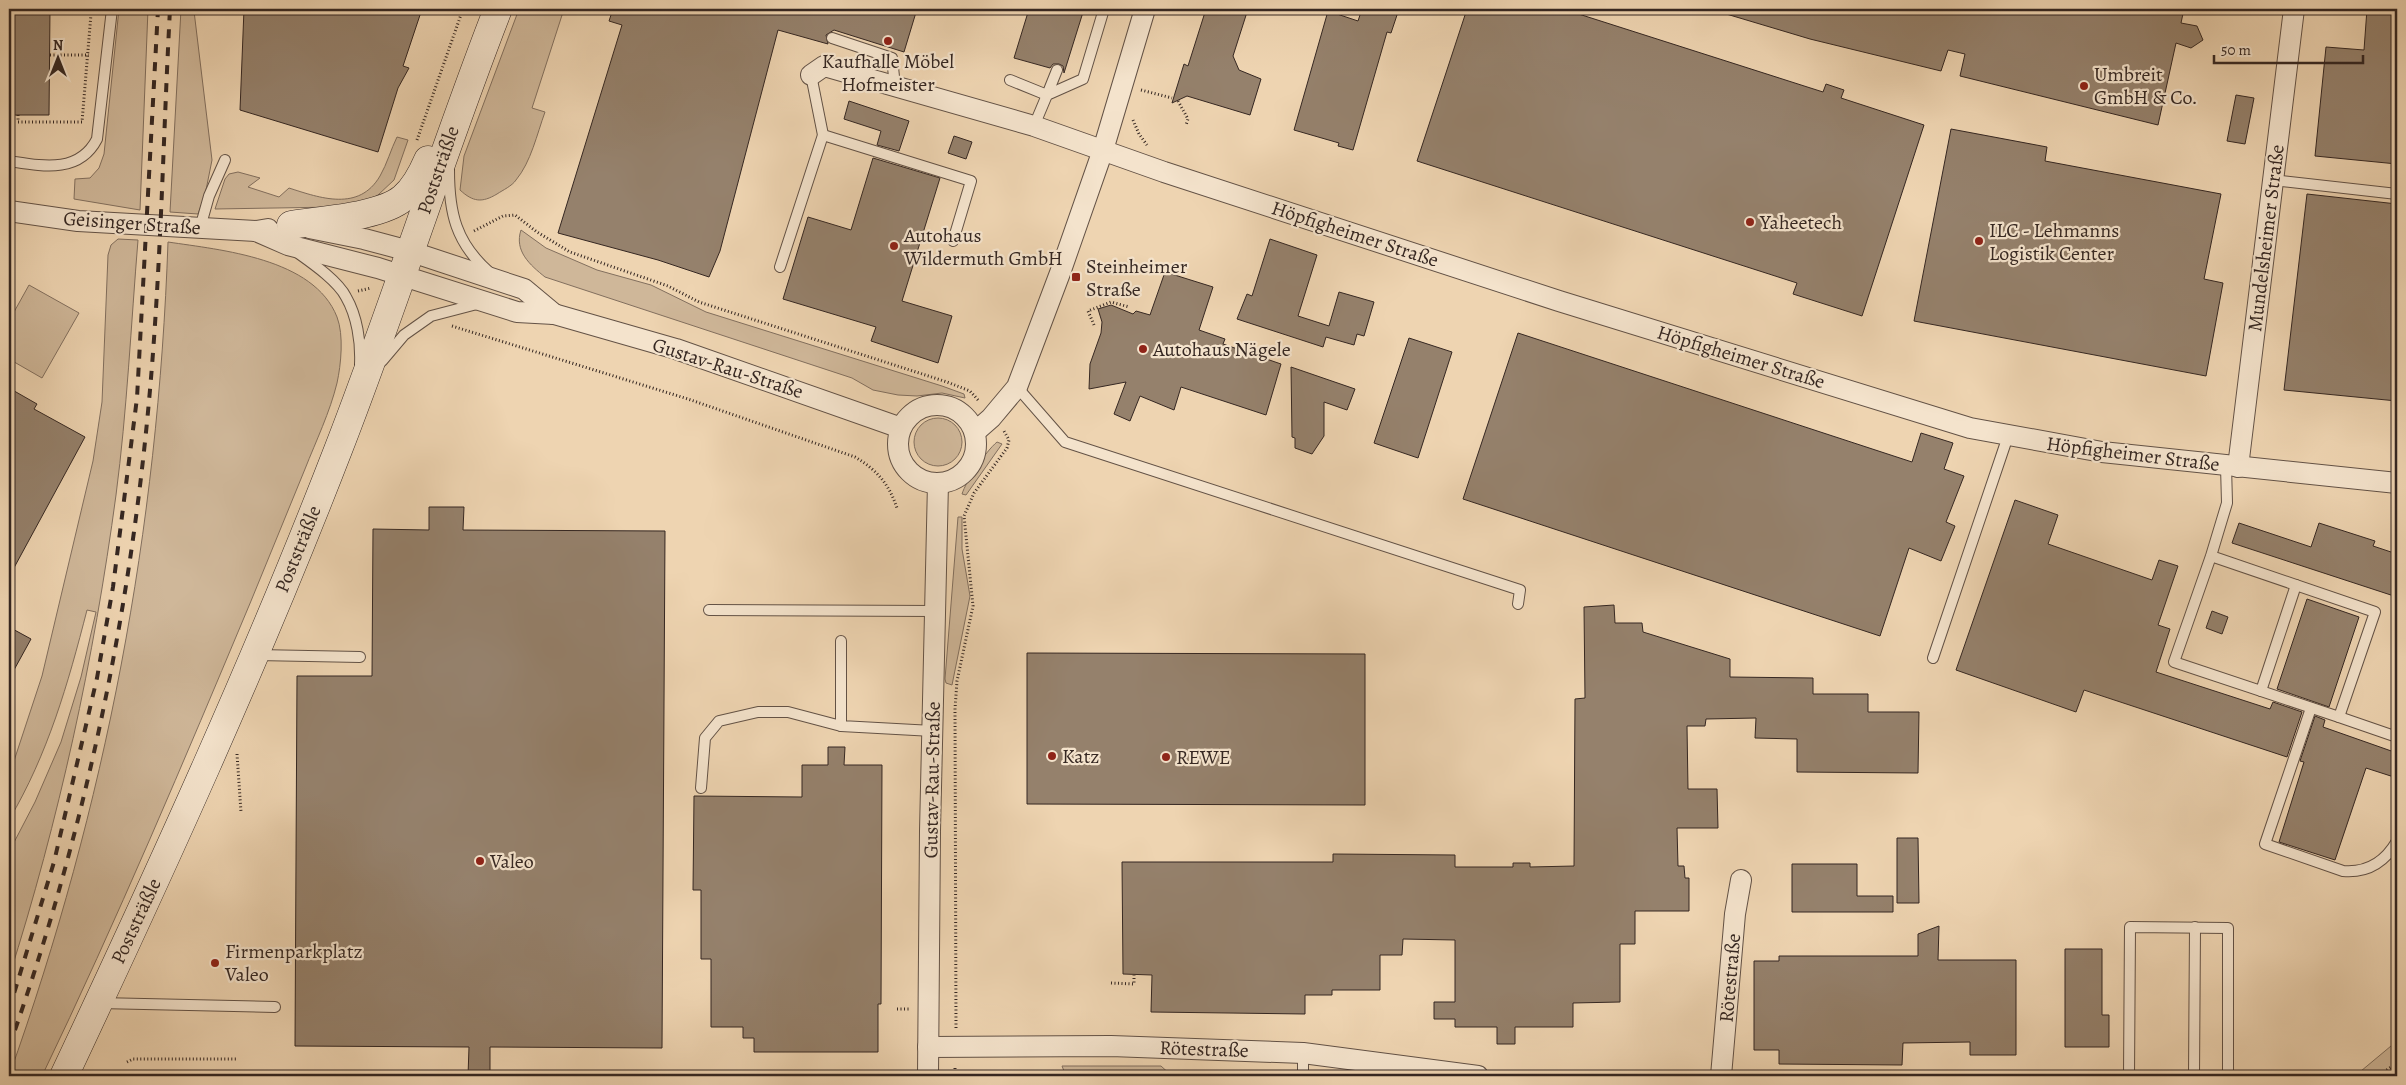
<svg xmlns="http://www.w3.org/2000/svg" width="2406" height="1085" font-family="Alegreya,serif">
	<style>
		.green { fill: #cfb799; stroke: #826f5e }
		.building { fill: #95816c; stroke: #352722 }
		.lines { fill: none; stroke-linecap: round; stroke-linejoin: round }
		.service-casing { stroke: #635246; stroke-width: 12 }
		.minor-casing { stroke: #635246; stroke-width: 22 }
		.secondary-casing { stroke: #352722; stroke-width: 29 }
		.path { stroke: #352722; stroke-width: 3; stroke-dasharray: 1 2.5; stroke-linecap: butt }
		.service { stroke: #f4e3cc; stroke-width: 10 }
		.minor { stroke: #f4e3cc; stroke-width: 20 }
		.secondary { stroke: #f4e3cc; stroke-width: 28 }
		.rail { stroke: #352722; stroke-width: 4; stroke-dasharray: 9 9; stroke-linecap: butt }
		.poi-dot { fill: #8f2418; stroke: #f4e3cc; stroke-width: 2 }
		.labels { text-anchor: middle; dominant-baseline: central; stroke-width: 4.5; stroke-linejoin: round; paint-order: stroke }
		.poi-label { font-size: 20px; fill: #352722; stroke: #f4e3cc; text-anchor: start }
		.street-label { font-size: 20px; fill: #352722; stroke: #f4e3cc }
	</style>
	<rect width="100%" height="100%" fill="#eed4b1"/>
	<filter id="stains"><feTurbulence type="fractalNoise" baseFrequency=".004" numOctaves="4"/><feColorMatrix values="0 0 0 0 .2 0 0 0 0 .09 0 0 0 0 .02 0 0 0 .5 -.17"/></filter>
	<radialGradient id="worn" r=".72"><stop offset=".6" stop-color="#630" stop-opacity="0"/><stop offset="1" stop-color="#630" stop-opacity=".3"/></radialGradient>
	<!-- green -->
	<g class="green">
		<path d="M119 9H148L140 210 74 199 75 179 90 178 99 168 104 154Z"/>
		<path d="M181 9 194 11 212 160 205 195 198 214 170 212Z"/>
		<path d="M519 9H564L532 108 545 112C537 134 531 162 516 180 512 186 503 190 497 194 482 203 473 202 460 190L464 156Z"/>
		<path d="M397 137 408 140 394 180 378 195 365 202 336 207 215 209 225 179 229 174 238 172 260 178 248 187 279 197 289 188C320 198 359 212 380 176 387 164 391 149 397 137Z"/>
		<path d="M521 230 546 248 597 270 651 285 706 312 942 386 964 394 965 398 942 393 917 396 898 395 873 390 852 378 545 277C530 265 514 251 521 230Z"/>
		<path d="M118 239 138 240C131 325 127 411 116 495 94 659 59 820 9 977V852L35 802 61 742 81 677 96 612 87 610C68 684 48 754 9 820V776L42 676 93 461 102 402 108 255 111 245Z"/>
		<path d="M168 242C221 250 314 258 337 317 344 335 341 365 337 383 330 412 316 441 305 469 287 513 269 557 251 601 184 761 117 920 42 1076H9C106 805 158 529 168 242Z"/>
		<path d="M29 285 79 313 42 378 9 359V321Z"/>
		<circle cx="938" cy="442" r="24"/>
		<path d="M997 442 1002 444 966 495 962 494C966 481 986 451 997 442Z"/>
		<path d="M958 517H962V549L970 596 952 685 946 683 945 679Z"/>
		<path d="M2397 1041V1076H2355Z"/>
		<path d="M1062 1066H1161L1172 1076H1066Z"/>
	</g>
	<!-- building -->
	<g class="building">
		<path d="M9 9H50L49 115H9Z"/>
		<path d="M244 9H422L403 66 409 68 398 88 378 152 240 110Z"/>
		<path d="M613 9H917L904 52 834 30 826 35 828 44 778 30 720 251 709 277 658 260 558 233 622 25 609 21Z"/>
		<path d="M1029 9H1084L1064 73 1063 66 1059 64H1053L1050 68 1014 58Z"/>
		<path d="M1206 9H1248L1233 56 1239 70 1261 79 1250 115 1187 96 1172 103 1184 64 1188 66Z"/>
		<path d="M1362 9H1399L1391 33 1387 32 1353 150 1338 146 1339 143 1294 130 1328 11 1358 21Z"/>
		<path d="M1467 9H1563L1823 92 1826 84 1844 90 1841 98 1924 125 1862 316 1793 294 1797 283 1417 161Z"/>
		<path d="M1724 9H2184L2181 23 2197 26 2203 40 2191 48 2176 43 2158 125 1960 76 1965 54 1948 50 1941 71 1810 39 1723 13Z"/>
		<path d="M2367 9H2397V164L2315 156 2326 47 2364 50Z"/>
		<path d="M2236 95 2254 98 2245 144 2227 141Z"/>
		<path d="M849 101 909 121 899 151 877 145 881 131 844 119Z"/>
		<path d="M1951 129 2047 147 2045 161 2221 194 2204 279 2223 283 2206 376 1914 321Z"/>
		<path d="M954 136 972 142 966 159 948 153Z"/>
		<path d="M873 158 940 178 902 301 952 316 938 363 871 341 876 327 783 299 808 217 851 230Z"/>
		<path d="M2307 194 2397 204V401L2284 390Z"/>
		<path d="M1270 239 1317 255 1298 316 1329 326 1339 292 1374 302 1364 336 1357 334 1354 345 1326 337 1323 347 1237 319 1247 294 1252 296Z"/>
		<path d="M1165 272 1213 287 1199 330 1225 339 1223 344 1281 364 1266 415 1181 387 1174 410 1140 396 1130 421 1114 414 1126 382 1089 389 1090 364 1101 333 1102 322 1098 309 1111 305 1133 314 1136 311 1150 315Z"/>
		<path d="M1518 333 1912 462 1921 433 1953 443 1944 469 1964 476 1946 522 1955 526 1941 561 1909 548 1880 636 1463 499Z"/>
		<path d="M1409 338 1452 352 1418 458 1374 443Z"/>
		<path d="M1291 367 1355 389 1347 410 1324 402V436L1312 454 1295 448V438L1292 437Z"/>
		<path d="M9 388 37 404 34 409 85 437 9 577Z"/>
		<path d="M2015 500 2058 515 2048 544 2152 580 2159 560 2178 566 2158 625 2170 629 2156 672 2270 709 2273 702 2302 712 2287 757 2084 690 2076 712 1956 670Z"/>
		<path d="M429 507H464L463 530 665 531 662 1048 490 1047V1076H468L469 1047 295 1046 297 676H372L373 529 429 530Z"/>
		<path d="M2239 523 2311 547 2319 523 2375 541 2373 546 2397 554V597L2232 543Z"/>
		<path d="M2307 599 2359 617 2329 707 2277 689Z"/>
		<path d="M1614 605 1615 623H1642L1643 632 1730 659V677L1813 678V694H1868V712H1919L1918 773 1797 772V739L1755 738 1756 718 1706 719 1705 726H1687L1688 789H1717L1718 828H1677L1678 866H1684L1685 878H1689V911H1635V944H1620V1002L1573 1003V1027H1515V1044H1497V1027H1455V1019H1434V1002H1455V940L1403 939 1402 955H1380V990H1332V995H1305V1014L1151 1012 1152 975 1123 974 1122 862H1333V854L1455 855V867H1513V863H1530V867L1574 866 1575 699 1585 698 1584 607Z"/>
		<path d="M2212 611 2228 617 2222 634 2206 628Z"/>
		<path d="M9 627 31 639 9 679Z"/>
		<path d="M1027 653 1365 654V805L1027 804Z"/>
		<path d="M2315 716 2325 720 2323 727 2397 753V778L2366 768 2335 860 2279 842 2304 762 2300 761Z"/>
		<path d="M828 747H845L844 765H882L881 1004H878V1052H754V1038H743V1027H711V959H701V890H693L694 796 802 797V765H828Z"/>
		<path d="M1897 838H1918L1919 903H1897Z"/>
		<path d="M1792 864H1857V896H1893V912H1792Z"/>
		<path d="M1939 926 1938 960H2016V1055H1970V1042L1903 1043 1902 1065 1779 1064V1050H1754V961H1779V956H1918V934Z"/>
		<path d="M2065 949H2102V1015H2109V1047H2065Z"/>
	</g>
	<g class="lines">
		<!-- service casing -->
		<g class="service-casing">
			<g id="service">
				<path d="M832 38 892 58 895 86"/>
				<path d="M811 75 823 135"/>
				<path d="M1010 80 1047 95 1057 70"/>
				<path d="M1034 126 1047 95 1083 79 1104 9"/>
				<path d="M9 161C42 166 79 174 97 139L112 9"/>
				<path d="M449 170C449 213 456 243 489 272"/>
				<path d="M2273 180 2397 194"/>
				<path d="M200 228 209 196 225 160"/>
				<path d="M298 253C312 263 338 281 346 297 357 316 361 342 360 364"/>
				<path d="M780 267 823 135 971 181 953 241"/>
				<path d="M382 361 404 335 431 316 477 304"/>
				<path d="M1017 387 1065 442 1520 590 1518 604"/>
				<path d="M2211 556 2375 612 2339 717 2174 662 2211 556 2227 503 2226 466"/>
				<path d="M709 610 936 611"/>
				<path d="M841 641V726L933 731"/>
				<path d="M257 655 360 657"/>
				<path d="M1933 658 2008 436"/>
				<path d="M2261 691 2296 585"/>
				<path d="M2311 708 2265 844 2343 871C2367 873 2385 862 2397 841"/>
				<path d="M2339 717 2397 737"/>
				<path d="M701 788 705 738 719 721 758 712H788L841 726"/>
				<path d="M99 1003 275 1007"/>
				<path d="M1303 1076V1053"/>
				<path d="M2129 1076 2130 927 2228 928V1076"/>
				<path d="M2194 1076 2195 927"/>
			</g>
		</g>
		<!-- minor casing -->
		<g class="minor-casing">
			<g id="minor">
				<path d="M811 75 824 66 1034 126 1164 172 1559 301 1970 428 2102 452 2397 483"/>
				<path d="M9 211 78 221 256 231 268 229"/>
				<path d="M309 228 364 239 409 251 524 289 554 314"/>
				<path d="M256 231 288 245 378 268 517 312 554 314 676 349 901 428"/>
				<circle cx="937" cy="444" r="39"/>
				<path d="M975 432 991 418 1017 387 1060 273 1103 150 1145 9"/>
				<path d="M2238 467 2294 9"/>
				<path d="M928 1047 1111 1046 1303 1053 1478 1076"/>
				<path d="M928 1076 930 831 938 483"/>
				<path d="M1721 1076 1735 914 1741 880"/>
			</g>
		</g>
		<!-- secondary casing -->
		<g class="secondary-casing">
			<g id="secondary">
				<path d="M291 225C321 220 380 217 403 198 415 188 422 174 428 160"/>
				<path d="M64 1076C161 870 256 662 338 450 395 304 441 155 498 9"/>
			</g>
		</g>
		<!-- path -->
		<g class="path">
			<path d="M50 55H89"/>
			<path d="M1141 90 1172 98"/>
			<path d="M1178 101 1188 119 1186 125"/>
			<path d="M18 115V122H82L91 14"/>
			<path d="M1133 120 1139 134 1147 145"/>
			<path d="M417 140 463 9"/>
			<path d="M474 231 503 216 515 215 537 232 570 252 668 286 699 302 947 382 970 391 979 401"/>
			<path d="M358 291 371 288"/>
			<path d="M1094 325 1088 311 1111 302 1129 307"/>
			<path d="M452 326 688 399 855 457C877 470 889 484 897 508"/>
			<path d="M237 754 241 812"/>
			<path d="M1111 983 1134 984V975"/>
			<path d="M897 1009H909"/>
			<path d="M956 1028 955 709 957 681 973 606 964 516 974 493 1007 448 1009 440 1004 431"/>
			<path d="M127 1062 133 1059H238"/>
			<path d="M955 1076V1067"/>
			<path d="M2378 1076 2397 1063"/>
		</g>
		<!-- service -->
		<use href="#service" class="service"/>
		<!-- minor -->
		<use href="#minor" class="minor"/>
		<!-- secondary -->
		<use href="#secondary" class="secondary"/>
		<!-- rail -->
		<g class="rail">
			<path d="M9 1010 54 862 97 678 113 587 137 398 158 9"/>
			<path d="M9 1047C83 839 129 621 149 401 161 270 163 139 170 9"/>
		</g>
	</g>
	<!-- markers -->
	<g class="poi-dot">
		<circle cx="888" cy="41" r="5"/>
		<circle cx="2084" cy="86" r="5"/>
		<circle cx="1750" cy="222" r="5"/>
		<circle cx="1979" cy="241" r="5"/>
		<circle cx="894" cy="246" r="5"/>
		<rect x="1071" y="272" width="10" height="10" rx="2.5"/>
		<circle cx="1143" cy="349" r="5"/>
		<circle cx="1052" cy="756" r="5"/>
		<circle cx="1166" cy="757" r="5"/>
		<circle cx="480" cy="861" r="5"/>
		<circle cx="215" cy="963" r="5"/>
	</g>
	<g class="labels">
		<!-- poi labels -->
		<g class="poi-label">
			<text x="888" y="61" text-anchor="middle">Kaufhalle Möbel<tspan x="888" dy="23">Hofmeister</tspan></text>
			<text x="2094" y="74">Umbreit<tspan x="2094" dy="23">GmbH &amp; Co.</tspan></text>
			<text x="1760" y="222">Yaheetech</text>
			<text x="1989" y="230">ILC - Lehmanns<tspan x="1989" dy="23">Logistik Center</tspan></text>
			<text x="904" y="235">Autohaus<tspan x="904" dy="23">Wildermuth GmbH</tspan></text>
			<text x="1086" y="266">Steinheimer<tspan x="1086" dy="23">Straße</tspan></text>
			<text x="1153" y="349">Autohaus Nägele</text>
			<text x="1062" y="756">Katz</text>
			<text x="1176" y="757">REWE</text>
			<text x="490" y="861">Valeo</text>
			<text x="225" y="951">Firmenparkplatz<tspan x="225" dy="23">Valeo</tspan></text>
		</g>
		<!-- street labels -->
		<g class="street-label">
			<text transform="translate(438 170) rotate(-71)">Poststräßle</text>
			<text transform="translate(132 223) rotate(4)">Geisinger Straße</text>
			<text transform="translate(1355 234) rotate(18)">Höpfigheimer Straße</text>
			<text transform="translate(2266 238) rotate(-83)">Mundelsheimer Straße</text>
			<text transform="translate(1741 357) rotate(17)">Höpfigheimer Straße</text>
			<text transform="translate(728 368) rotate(18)">Gustav-Rau-Straße</text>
			<text transform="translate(2133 454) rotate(7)">Höpfigheimer Straße</text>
			<text transform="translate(298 549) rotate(-68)">Poststräßle</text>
			<text transform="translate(932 780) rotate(-89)">Gustav-Rau-Straße</text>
			<text transform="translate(136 921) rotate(-65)">Poststräßle</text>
			<text transform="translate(1730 978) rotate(-85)">Rötestraße</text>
			<text transform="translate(1204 1049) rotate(2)">Rötestraße</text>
		</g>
	</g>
	<!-- margin -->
	<rect width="2406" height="1085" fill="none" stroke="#eed4b1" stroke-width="30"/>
	<rect x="10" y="10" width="2386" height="1065" fill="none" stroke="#352722" stroke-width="2.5"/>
	<rect x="15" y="15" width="2376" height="1055" fill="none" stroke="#352722"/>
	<!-- north arrow -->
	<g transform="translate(58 58)" stroke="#f4e3cc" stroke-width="4" paint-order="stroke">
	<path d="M0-4L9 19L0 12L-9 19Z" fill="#352722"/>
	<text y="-8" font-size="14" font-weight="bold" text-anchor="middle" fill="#352722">N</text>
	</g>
	<!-- scale -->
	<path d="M2214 55v8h149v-8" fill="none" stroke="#352722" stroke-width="2.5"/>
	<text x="2221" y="55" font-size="15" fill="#352722" stroke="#f4e3cc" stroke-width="4" paint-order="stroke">50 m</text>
	<rect width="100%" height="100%" filter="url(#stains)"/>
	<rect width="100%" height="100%" fill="url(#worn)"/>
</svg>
